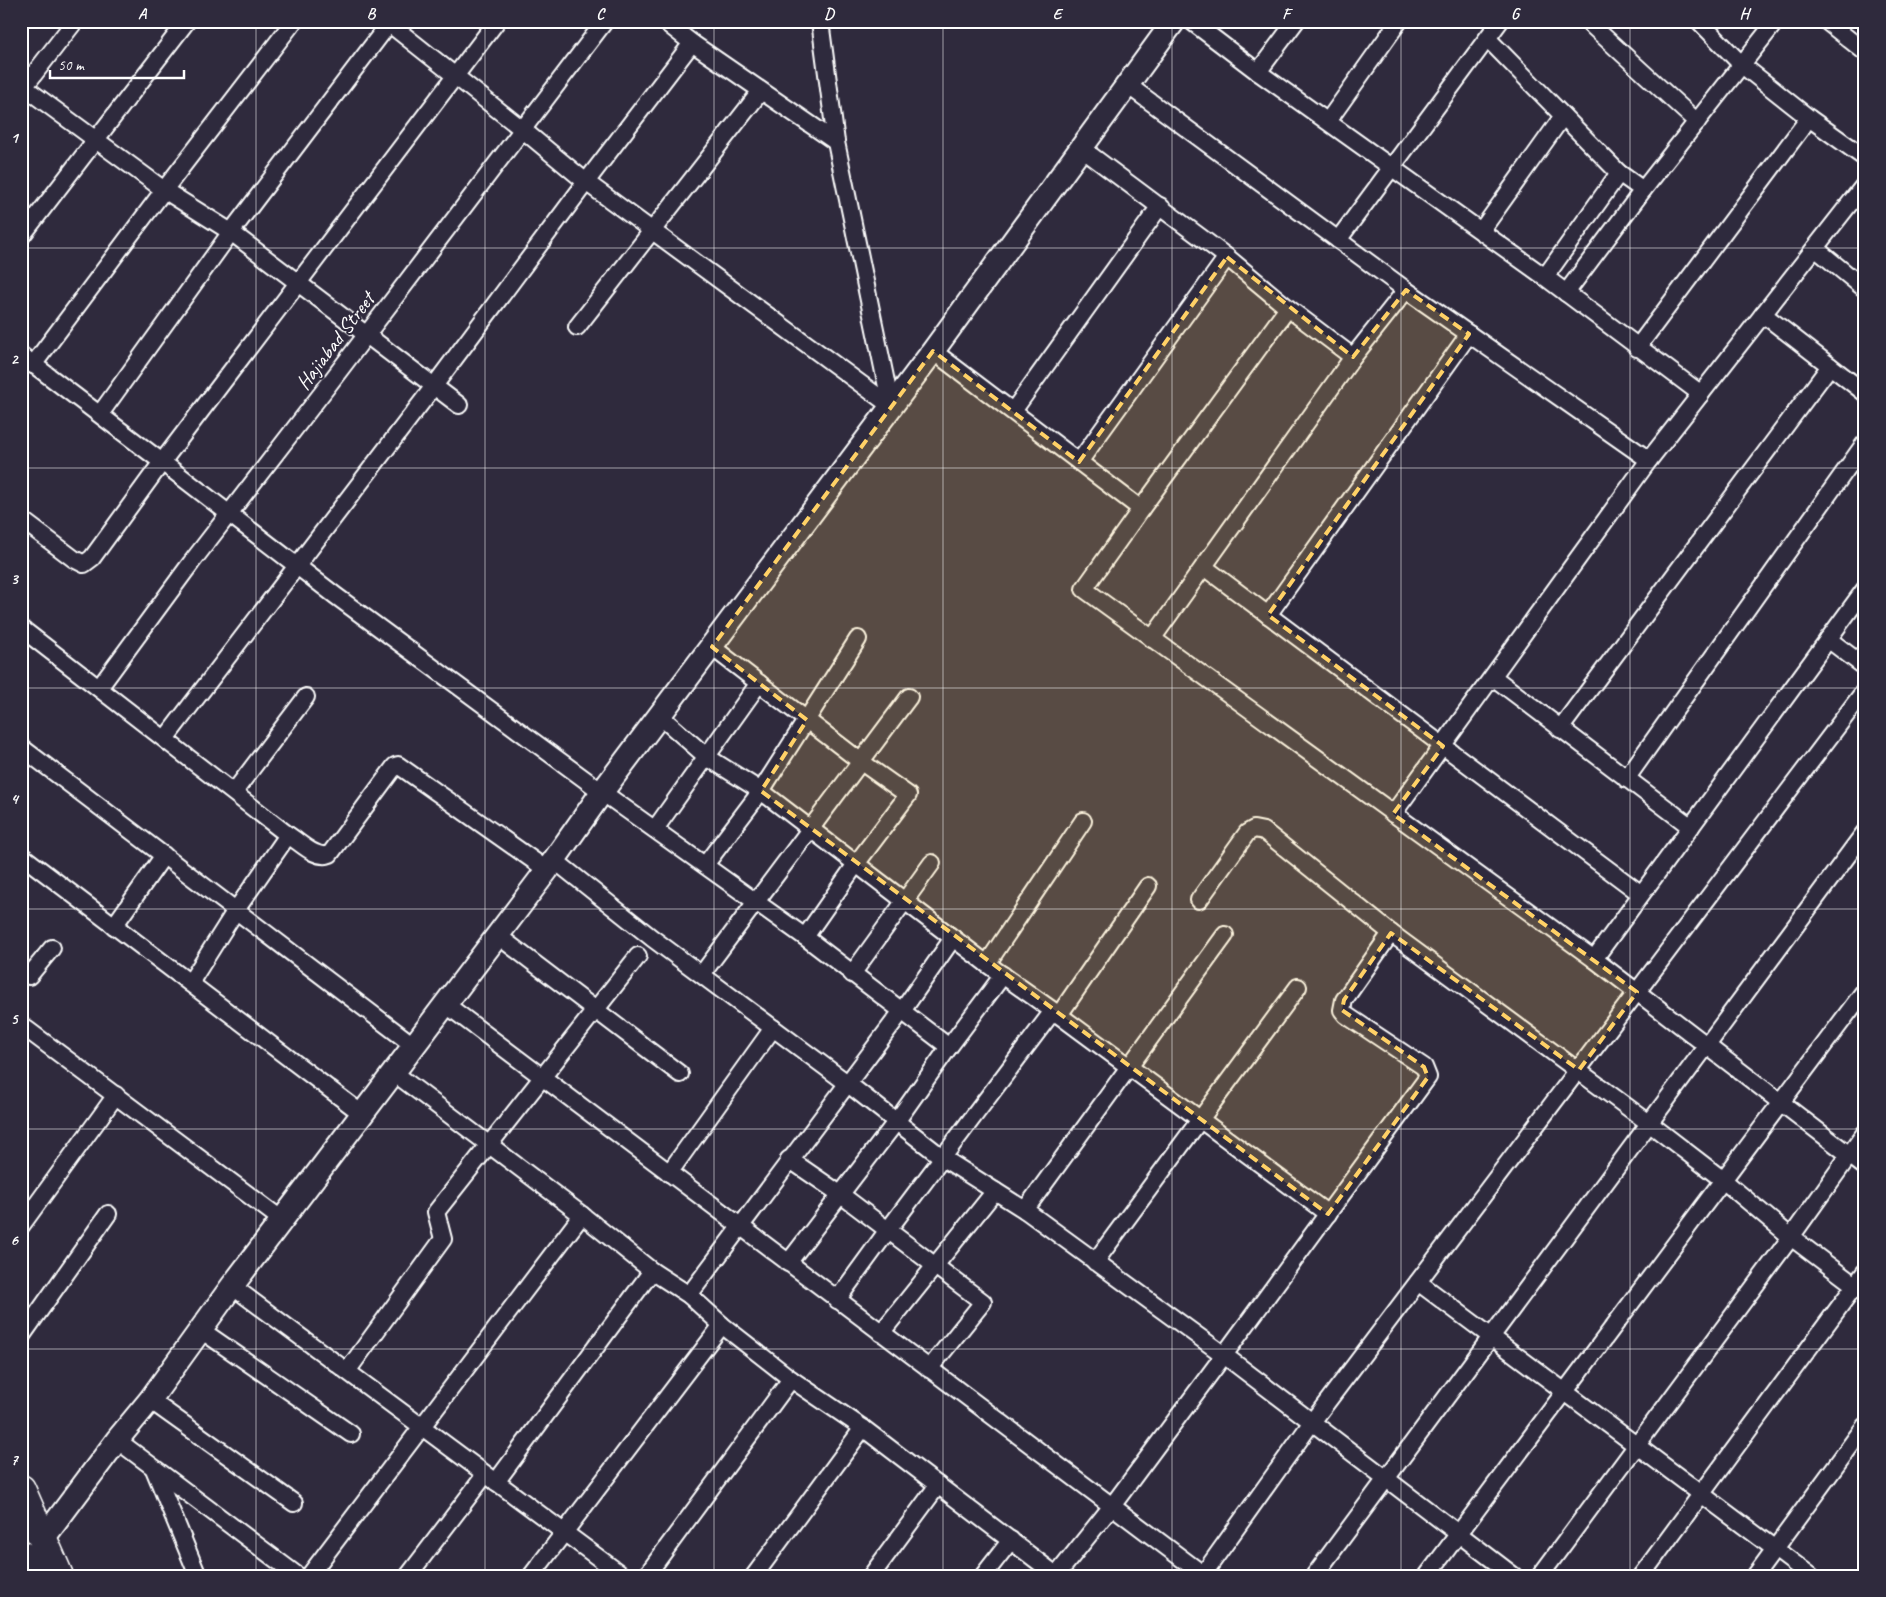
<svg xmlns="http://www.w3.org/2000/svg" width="1886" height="1597" font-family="Caveat,sans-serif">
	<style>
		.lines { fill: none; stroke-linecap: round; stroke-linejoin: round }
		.street-casing { stroke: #fff; stroke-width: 20 }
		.secondary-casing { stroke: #fff; stroke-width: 26 }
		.highway-casing { stroke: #fff; stroke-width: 31 }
		.street { stroke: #2f2a3d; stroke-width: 16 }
		.secondary { stroke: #2f2a3d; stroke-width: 22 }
		.highway { stroke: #2f2a3d; stroke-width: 28 }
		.marked { fill: #ffd166; fill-opacity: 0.2; stroke: #ffd166; stroke-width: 4; stroke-dasharray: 10 6; stroke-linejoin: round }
		.grid { fill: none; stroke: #fff; stroke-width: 1; stroke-opacity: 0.55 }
		.labels { text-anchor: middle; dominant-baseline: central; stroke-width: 4; stroke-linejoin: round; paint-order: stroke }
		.street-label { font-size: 21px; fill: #fff; stroke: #2f2a3d }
		.neatline { fill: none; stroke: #fff; stroke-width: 2 }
		.grid-label { font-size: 16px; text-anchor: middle; font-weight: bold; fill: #fff }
	</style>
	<rect width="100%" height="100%" fill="#2f2a3d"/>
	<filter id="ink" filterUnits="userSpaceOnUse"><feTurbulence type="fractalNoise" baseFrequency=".02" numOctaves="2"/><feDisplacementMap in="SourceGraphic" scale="10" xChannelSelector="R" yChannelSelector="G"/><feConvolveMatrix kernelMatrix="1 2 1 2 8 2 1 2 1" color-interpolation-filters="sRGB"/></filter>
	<g filter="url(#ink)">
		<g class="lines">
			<!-- street casing -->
			<g class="street-casing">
				<g id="street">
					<path d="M386 21 522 129 586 182 891 406"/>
					<path d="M664 21 692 43 836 142"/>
					<path d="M820 21 836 142 891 406"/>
					<path d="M1191 21 1258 72 1545 277 1701 394"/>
					<path d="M1587 21 1697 122"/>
					<path d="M1699 21 1742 65 1809 118 1865 158"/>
					<path d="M1826 21 1865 52"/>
					<path d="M1488 39 1619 173 1643 190"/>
					<path d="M1258 72 1296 21"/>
					<path d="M1129 86 1406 290 1649 460"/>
					<path d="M24 87 164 190 231 232 459 405"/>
					<path d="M21 91 75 21"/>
					<path d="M1328 121 1399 21"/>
					<path d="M1081 148 1227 257 1288 308 1353 357"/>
					<path d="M1481 231 1563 116"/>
					<path d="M21 237 187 21"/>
					<path d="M1338 240 1500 21"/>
					<path d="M1815 248 1865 289"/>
					<path d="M1545 277 1619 173"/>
					<path d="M1566 293 1643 190 1776 21"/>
					<path d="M1763 314 1865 393"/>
					<path d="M577 327 761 91"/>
					<path d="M1637 348 1809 118"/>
					<path d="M933 351 1141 509 1084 589 1594 959 1865 1167"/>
					<path d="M21 355 162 462 336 596 602 792 805 937 949 1047"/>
					<path d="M33 365 164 190 294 21"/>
					<path d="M1013 411 1160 206"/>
					<path d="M100 414 231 232 391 21"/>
					<path d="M1079 462 1227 257"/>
					<path d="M1141 509 1288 308"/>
					<path d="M21 519 74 559 84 564 92 558 162 462 497 21"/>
					<path d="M1204 567 1641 894"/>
					<path d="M1268 615 1469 334"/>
					<path d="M21 628 288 835C300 842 316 860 330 854L395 766 398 765 547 870"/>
					<path d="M1152 639 1353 357 1406 290"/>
					<path d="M1828 639 1865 667"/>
					<path d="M712 647 860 761 908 795 856 864 805 937"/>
					<path d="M1493 677 1691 827"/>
					<path d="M99 688 191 563 326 388 605 21"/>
					<path d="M660 716 707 757 761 791 987 964 1059 1015 1328 1214"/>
					<path d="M1560 729 1830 366"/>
					<path d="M165 739 434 386 586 182 692 43"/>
					<path d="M21 747 413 1045"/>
					<path d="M1626 779 1865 443"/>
					<path d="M234 792 306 697"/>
					<path d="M1393 814 1649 460 1865 184"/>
					<path d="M655 829 759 683"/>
					<path d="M21 855 361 1113"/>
					<path d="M553 859 652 938 847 1083 943 1158 1025 1210 1224 1355 1514 1576"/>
					<path d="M705 865 761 791 858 639"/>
					<path d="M1199 900 1247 833 1254 829 1264 831 1391 933"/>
					<path d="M114 926 164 855"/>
					<path d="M497 935 680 1074"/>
					<path d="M1594 959 1865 589"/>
					<path d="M987 964 1083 821"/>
					<path d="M21 971 29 976 52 948"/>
					<path d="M702 974 909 697"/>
					<path d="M852 974 932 863"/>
					<path d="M190 983 236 910 288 835"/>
					<path d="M444 1003 1205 1576"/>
					<path d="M1059 1015 1148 886"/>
					<path d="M21 1025 282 1220"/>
					<path d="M393 1072 582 1215 652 1271 689 1295 722 1325 791 1379 863 1428 1056 1575"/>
					<path d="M789 1159 840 1194 983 1302 929 1369"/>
					<path d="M669 1173 773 1028"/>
					<path d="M1025 1210 1225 935"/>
					<path d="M21 1226 116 1095"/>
					<path d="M1095 1262 1298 987"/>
					<path d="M788 1263 896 1122 949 1047 1003 975"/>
					<path d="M1418 1282 1811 1576"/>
					<path d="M232 1286 623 1576"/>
					<path d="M689 1295 902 1011 953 938"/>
					<path d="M837 1300 888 1230 1053 1011"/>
					<path d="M201 1330 351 1434"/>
					<path d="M881 1333 995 1191"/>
					<path d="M21 1337 108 1214"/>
					<path d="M348 1370 443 1239 436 1212 638 956"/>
					<path d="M150 1400 294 1503"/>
					<path d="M117 1440 298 1576"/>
					<path d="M154 1469 198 1576"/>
					<path d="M496 1482 652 1271"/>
					<path d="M309 1576 582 1215"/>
					<path d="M408 1576 485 1475"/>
					<path d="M531 1576 722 1325"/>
					<path d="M646 1576 791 1379"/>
					<path d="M754 1576 863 1428"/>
					<path d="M871 1576 938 1485"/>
					<path d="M983 1576 1011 1540"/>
					<path d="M1056 1576 1112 1506 1224 1355 1428 1077 1424 1067 1346 1015 1342 1010 1344 1000 1391 933 1649 1123 1723 1180 1791 1237 1865 1293"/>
					<path d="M1202 1576 1312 1422 1865 690"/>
					<path d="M1314 1576 1865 832"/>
					<path d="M1427 1576 1865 990"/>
					<path d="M1540 1576 1791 1237 1865 1133"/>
					<path d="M1641 1576 1865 1272"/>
					<path d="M1755 1576 1865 1426"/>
				</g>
			</g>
			<!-- secondary casing -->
			<g class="secondary-casing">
				<path id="secondary" d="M43 1539 117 1440 150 1400 232 1286 547 870 602 792 933 351 1174 21"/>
			</g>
			<!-- highway casing -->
			<g class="highway-casing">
				<g id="highway">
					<path d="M21 1489 59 1576"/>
					<path d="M21 1555 30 1576"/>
				</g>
			</g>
			<!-- street -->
			<use href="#street" class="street"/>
			<!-- secondary -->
			<use href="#secondary" class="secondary"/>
			<!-- highway -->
			<use href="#highway" class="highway"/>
		</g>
	</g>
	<!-- marked area -->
	<path class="marked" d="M1227 257 1353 357 1406 290 1469 334 1268 615 1443 746 1393 814 1637 992 1579 1070 1391 933 1344 1000 1342 1010 1424 1067 1428 1077 1328 1214 761 791 807 720 712 647 933 351 1079 462Z"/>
	<!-- grid -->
	<path class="grid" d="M256 21V1576M485 21V1576M714 21V1576M943 21V1576M1172 21V1576M1401 21V1576M1630 21V1576M21 248H1865M21 468H1865M21 688H1865M21 909H1865M21 1129H1865M21 1349H1865"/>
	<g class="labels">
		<!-- street labels -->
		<g class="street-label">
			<text transform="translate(335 341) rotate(-53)">Hajiabad Street</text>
		</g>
	</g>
	<!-- margin -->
	<rect width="1886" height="1597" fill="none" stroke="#2f2a3d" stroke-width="55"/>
	<!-- scale -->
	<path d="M50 70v8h134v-8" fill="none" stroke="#ffffff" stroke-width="2.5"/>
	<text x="58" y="70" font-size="15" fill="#ffffff" stroke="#2f2a3d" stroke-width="4" paint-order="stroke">50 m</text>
	<rect x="28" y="28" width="1830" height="1542" class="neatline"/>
	<g class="grid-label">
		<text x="142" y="19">A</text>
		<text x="371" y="19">B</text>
		<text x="600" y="19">C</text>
		<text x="829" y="19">D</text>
		<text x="1057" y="19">E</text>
		<text x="1286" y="19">F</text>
		<text x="1515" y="19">G</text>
		<text x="1744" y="19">H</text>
		<text x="14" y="143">1</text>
		<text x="14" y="364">2</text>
		<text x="14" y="584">3</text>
		<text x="14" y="804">4</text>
		<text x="14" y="1024">5</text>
		<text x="14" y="1245">6</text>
		<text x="14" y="1465">7</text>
	</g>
</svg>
